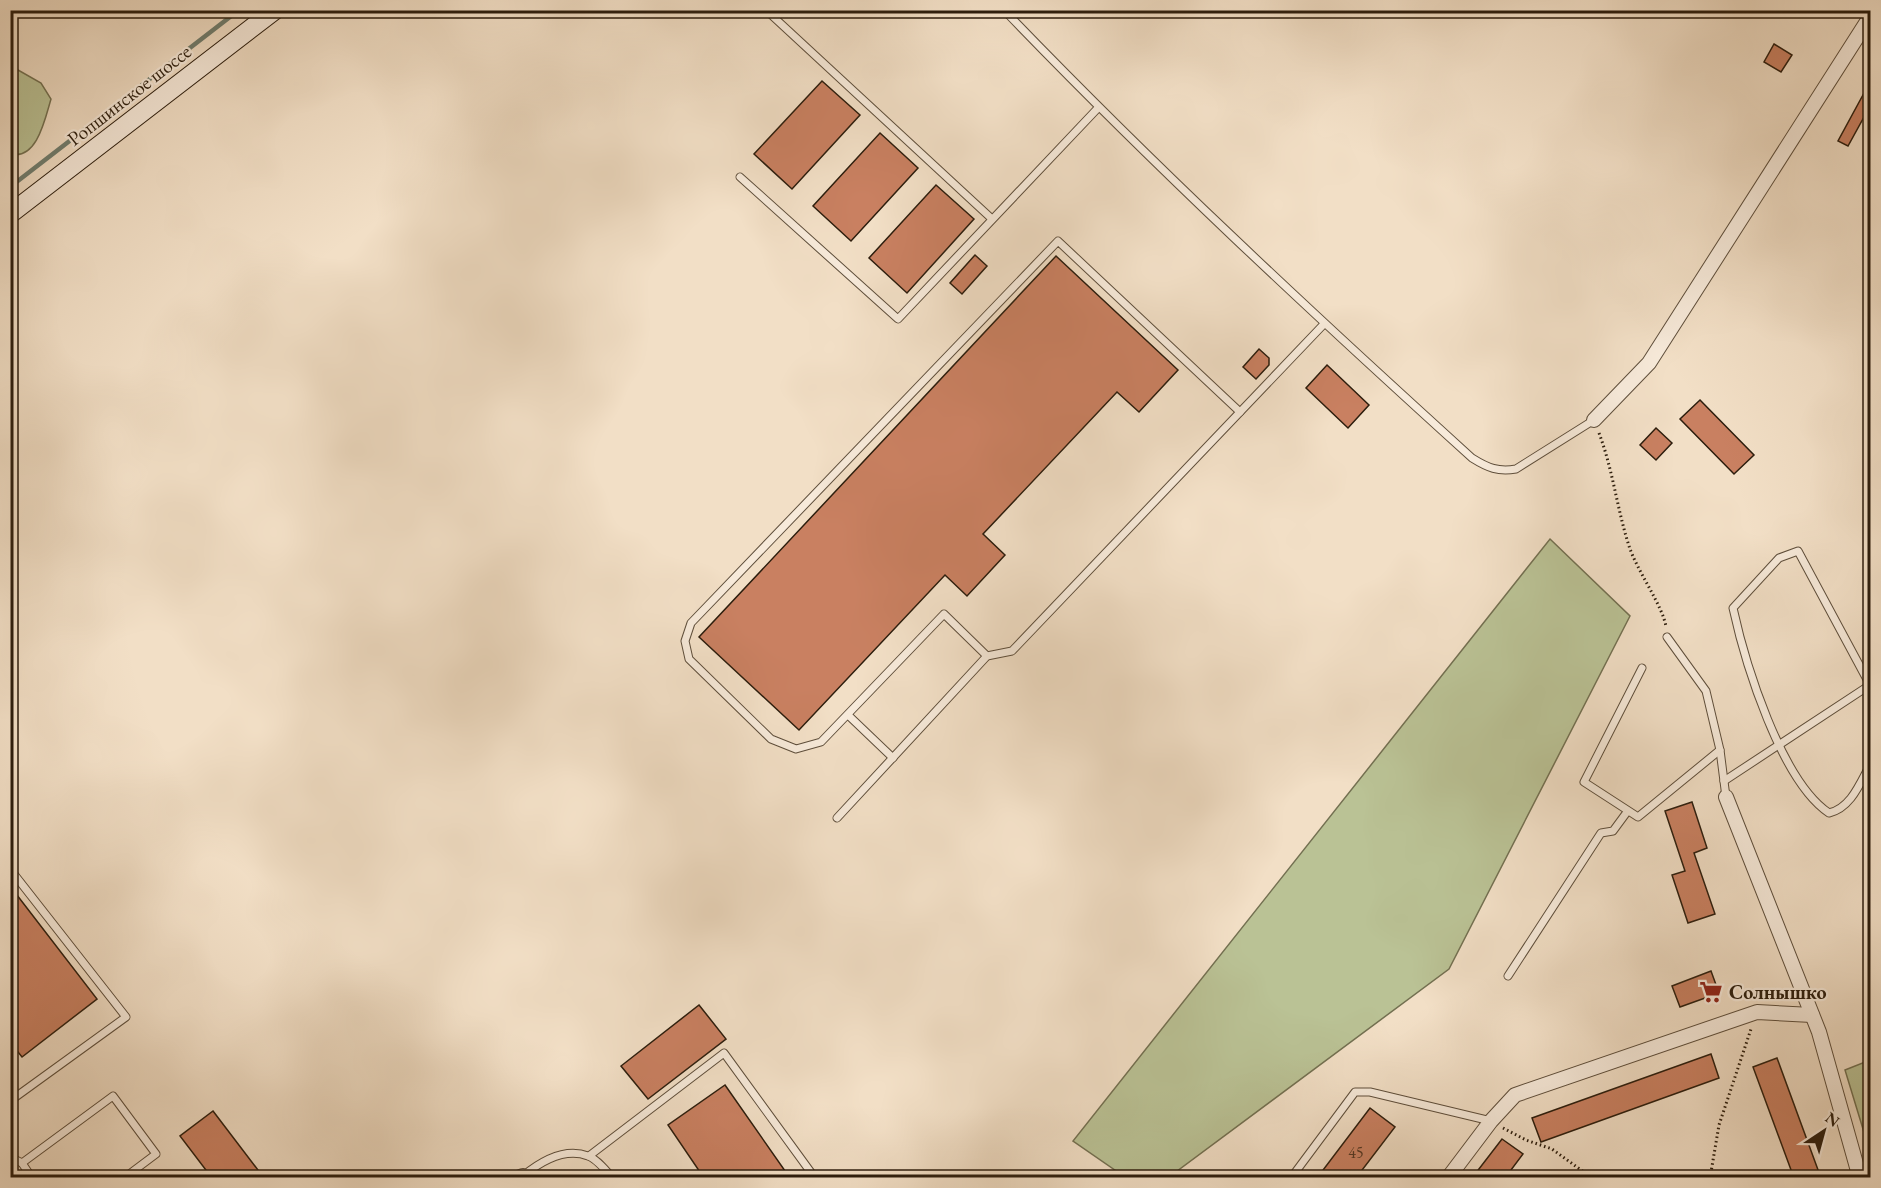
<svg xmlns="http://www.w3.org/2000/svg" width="1881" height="1188" font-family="'EB Garamond',serif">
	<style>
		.green { fill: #bac295; stroke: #737051; stroke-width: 1.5 }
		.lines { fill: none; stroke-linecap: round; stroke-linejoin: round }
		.stream { stroke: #6f7d6f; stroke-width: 4.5 }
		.building { fill: #c98061; stroke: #2c1d0d; stroke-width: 1.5 }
		.lane-casing { stroke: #5e4e3b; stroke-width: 9 }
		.street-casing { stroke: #5e4e3b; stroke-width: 16 }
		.secondary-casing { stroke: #2c1d0d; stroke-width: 20 }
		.path { stroke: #2c1d0d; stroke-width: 3; stroke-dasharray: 1.5 3; stroke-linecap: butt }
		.lane { stroke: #f7eada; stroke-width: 7 }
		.street { stroke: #f7eada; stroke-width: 14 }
		.secondary { stroke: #f7eada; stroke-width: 18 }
		.labels { text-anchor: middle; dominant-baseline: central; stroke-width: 4.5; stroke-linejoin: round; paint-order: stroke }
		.number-label { font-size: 16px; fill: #533622 }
		.street-label { font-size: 20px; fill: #2c1d0d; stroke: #f7eada }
		.poi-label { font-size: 20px; font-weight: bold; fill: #2c1d0d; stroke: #f7eada; text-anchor: start }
	</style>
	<rect width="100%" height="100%" fill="#f2dfc6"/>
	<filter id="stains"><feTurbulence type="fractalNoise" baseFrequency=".00333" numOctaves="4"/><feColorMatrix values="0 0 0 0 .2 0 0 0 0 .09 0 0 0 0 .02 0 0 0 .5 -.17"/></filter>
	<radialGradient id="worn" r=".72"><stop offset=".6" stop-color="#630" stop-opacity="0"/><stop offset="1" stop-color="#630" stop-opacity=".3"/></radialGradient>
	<!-- green -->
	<g class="green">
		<path d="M11 66 41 83 51 99C45 119 37 160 11 154Z"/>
		<path d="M1550 539 1630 616 1449 969 1169 1177H1125L1073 1141Z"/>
		<path d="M1870 1060V1152L1845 1070Z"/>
	</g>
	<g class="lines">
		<!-- stream -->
		<path class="stream" d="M10 187 239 10"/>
	</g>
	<!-- building -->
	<g class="building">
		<path d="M1774 44 1792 55 1781 72 1764 62Z"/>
		<path d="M822 81 860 115 792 189 754 154Z"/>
		<path d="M1870 82V106L1848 146 1838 141Z"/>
		<path d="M880 133 918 168 851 241 813 206Z"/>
		<path d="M936 185 974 219 907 293 869 258Z"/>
		<path d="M975 255 987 266 962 294 950 283Z"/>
		<path d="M1056 256 1178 370 1139 412 1117 392 983 534 1005 555 967 596 945 575 799 730 699 637Z"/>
		<path d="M1259 349 1269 358V365L1256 379 1243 367Z"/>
		<path d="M1327 365 1369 405 1348 428 1306 388Z"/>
		<path d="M1700 400 1754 455 1734 474 1680 419Z"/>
		<path d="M1656 428 1672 443 1656 460 1640 445Z"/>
		<path d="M1692 802 1707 848 1694 853 1715 914 1688 923 1672 875 1685 871 1665 811Z"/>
		<path d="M10 886 97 999 22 1057 10 1042Z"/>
		<path d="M1711 971 1719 993 1680 1007 1672 986Z"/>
		<path d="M699 1005 726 1039 648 1099 621 1066Z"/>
		<path d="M1711 1054 1719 1078 1541 1142 1532 1118Z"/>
		<path d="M1777 1058 1821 1178H1794L1753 1067Z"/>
		<path d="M725 1085 790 1178H704L668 1125Z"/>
		<path d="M1370 1108 1395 1127 1356 1178H1317Z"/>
		<path d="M213 1111 264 1178H212L180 1136Z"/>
		<path d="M1502 1139 1523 1154 1505 1178H1472Z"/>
	</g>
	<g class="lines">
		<!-- lane casing -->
		<g class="lane-casing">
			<g id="lane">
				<path d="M766 10 992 219"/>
				<path d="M1004 10C1154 166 1312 313 1472 458 1488 468 1498 472 1516 469L1594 420"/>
				<path d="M740 177 898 319 1098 108"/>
				<path d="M1667 637 1706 691 1720 750 1726 797"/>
				<path d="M987 656 944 614 821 742 796 749 771 739 689 659 685 641 691 623 1058 241 1240 412"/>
				<path d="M1642 668 1584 782 1638 817 1720 750"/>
				<path d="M1870 685 1798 551 1779 558 1733 608C1745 663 1781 781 1829 813 1851 808 1860 783 1870 765"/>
				<path d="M848 715 893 758"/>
				<path d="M1724 781 1870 685"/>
				<path d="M837 818 987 656 1012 651 1324 324"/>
				<path d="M10 869 126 1017 10 1101"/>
				<path d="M1508 976 1601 833 1613 831 1627 812"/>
				<path d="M589 1156 724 1053 815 1178"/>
				<path d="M10 1157 22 1163 32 1178"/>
				<path d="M22 1163 113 1096 156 1154 124 1178"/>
				<path d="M523 1176C540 1162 564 1147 588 1156 596 1158 606 1171 613 1178"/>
				<path d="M1291 1178 1355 1092H1370L1491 1121"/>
			</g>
		</g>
		<!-- street casing -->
		<g class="street-casing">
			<g id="street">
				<path d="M1594 420 1649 363 1870 17"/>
				<path d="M1726 797 1819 1032 1860 1178"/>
				<path d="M518 1178 523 1176"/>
				<path d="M1448 1178 1491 1121 1515 1095 1757 1012 1812 1015"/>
			</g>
		</g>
		<!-- secondary casing -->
		<g class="secondary-casing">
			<path id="secondary" d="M10 214 275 10"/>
		</g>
		<!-- path -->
		<g class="path">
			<path d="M1599 433C1613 470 1617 509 1629 546 1637 571 1663 606 1666 627"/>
			<path d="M1503 1128 1526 1140 1552 1149 1592 1178"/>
			<path d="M1710 1178 1719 1125 1751 1029"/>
		</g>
		<!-- lane -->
		<use href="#lane" class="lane"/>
		<!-- street -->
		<use href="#street" class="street"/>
		<!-- secondary -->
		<use href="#secondary" class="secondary"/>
	</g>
	<!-- icons -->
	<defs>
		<g id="supermarket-bare" transform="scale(1.8)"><path d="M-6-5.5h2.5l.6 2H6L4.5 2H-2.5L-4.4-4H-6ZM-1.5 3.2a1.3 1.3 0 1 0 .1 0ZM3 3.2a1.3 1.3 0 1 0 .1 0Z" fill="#8f2418" stroke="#f7eada" stroke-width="2.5" paint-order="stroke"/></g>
	</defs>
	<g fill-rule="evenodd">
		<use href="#supermarket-bare" x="1711" y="992"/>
	</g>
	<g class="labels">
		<!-- number labels -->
		<g class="number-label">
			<text x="1356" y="1152">45</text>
		</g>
		<!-- street labels -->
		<g class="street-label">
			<text transform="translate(129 95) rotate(-38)">Ропшинское шоссе</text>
		</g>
		<!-- poi labels -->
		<g class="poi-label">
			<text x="1729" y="992">Солнышко</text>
		</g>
	</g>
	<!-- margin -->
	<rect width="1881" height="1188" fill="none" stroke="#f2dfc6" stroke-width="36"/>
	<rect x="12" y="12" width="1857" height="1164" fill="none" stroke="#2c1d0d" stroke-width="3"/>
	<rect x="18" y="18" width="1845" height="1152" fill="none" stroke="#2c1d0d" stroke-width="1.5"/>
	<!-- north arrow -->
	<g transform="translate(1824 1131) rotate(36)" stroke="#f7eada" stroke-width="4.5" paint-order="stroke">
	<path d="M0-4.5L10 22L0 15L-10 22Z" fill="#2c1d0d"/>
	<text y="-9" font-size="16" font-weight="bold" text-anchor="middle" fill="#2c1d0d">N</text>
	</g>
	<rect width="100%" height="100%" filter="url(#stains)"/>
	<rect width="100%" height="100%" fill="url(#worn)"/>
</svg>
